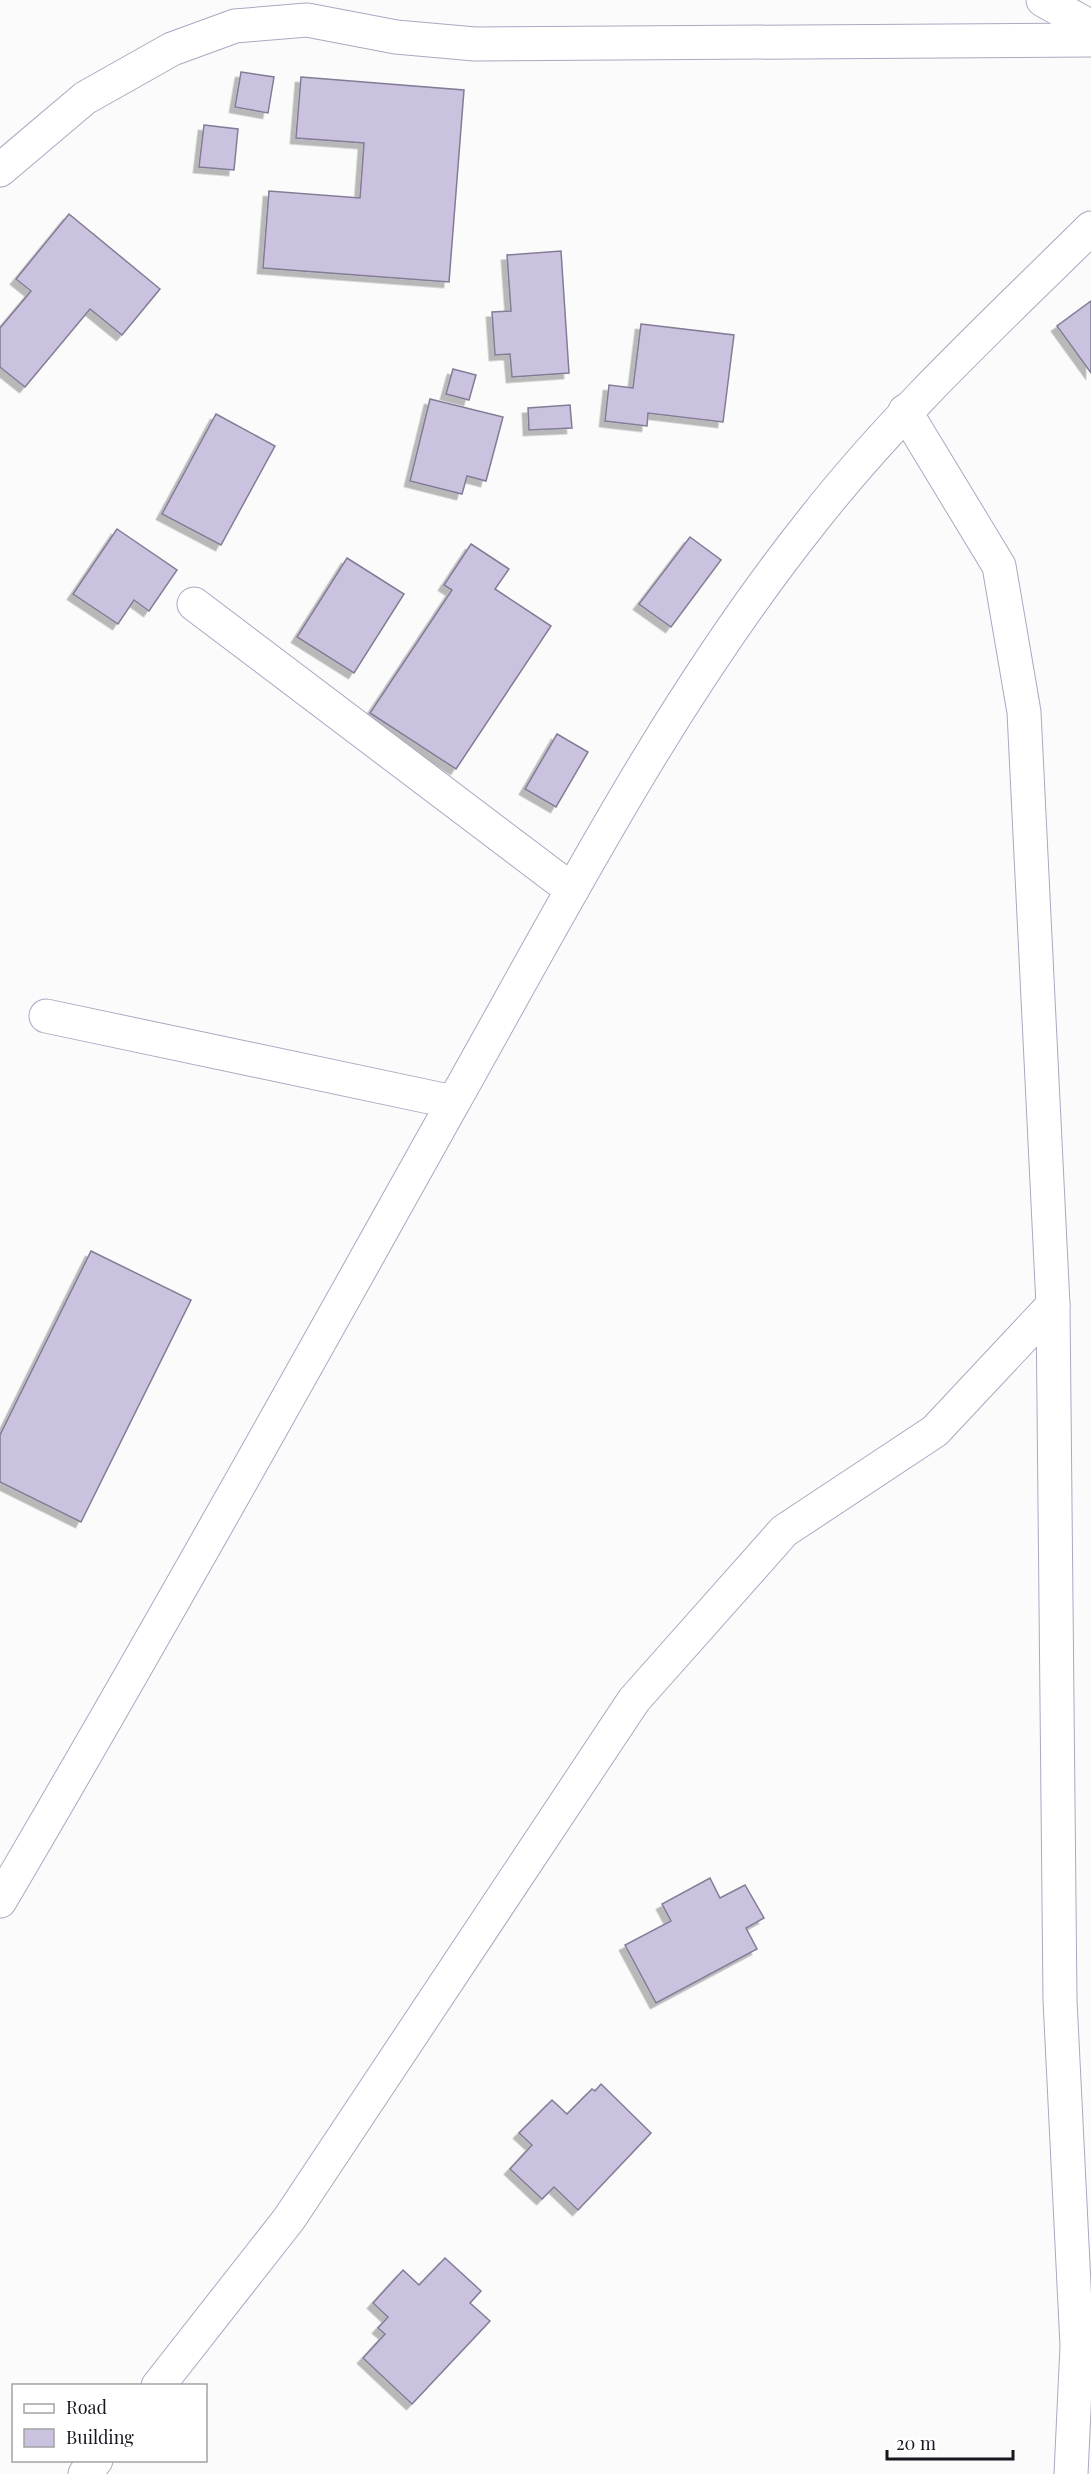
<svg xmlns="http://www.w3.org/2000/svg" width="1091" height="2474" font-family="'Playfair Display',serif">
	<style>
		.building { fill: #cac2de; stroke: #837c96; stroke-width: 1.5; filter: url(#shadow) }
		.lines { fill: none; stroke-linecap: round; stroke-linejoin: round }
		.minor-casing { stroke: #aea6c2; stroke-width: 35 }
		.minor { stroke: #fff; stroke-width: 33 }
	</style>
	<defs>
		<filter id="shadow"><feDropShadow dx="-5.5" dy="5.5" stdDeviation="0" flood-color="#0004"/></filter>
	</defs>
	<rect width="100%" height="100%" fill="#fbfbfb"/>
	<!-- building -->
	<g class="building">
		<path d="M241 72 274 77 268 113 235 107Z"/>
		<path d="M301 77 464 90 449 282 263 268 269 191 360 198 364 143 296 138Z"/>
		<path d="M204 125 238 129 234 170 199 167Z"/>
		<path d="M69 214 160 289 122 335 90 309 25 387 0 367V328L31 291 16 279Z"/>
		<path d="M561 251 569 373 512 377 510 354 495 355 492 312 511 311 507 255Z"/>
		<path d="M1091 301V373L1057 326Z"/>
		<path d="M641 324 734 335 723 422 648 413 647 426 605 421 609 385 633 388Z"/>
		<path d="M453 369 476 375 469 400 446 394Z"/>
		<path d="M430 399 503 417 486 481 467 476 462 494 410 481Z"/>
		<path d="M570 405 572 428 529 430 528 408Z"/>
		<path d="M216 414 275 446 221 545 162 514Z"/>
		<path d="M117 529 177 570 149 611 134 600 118 624 73 594Z"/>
		<path d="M690 537 721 560 671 627 639 604Z"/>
		<path d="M471 544 509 569 495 589 551 626 456 769 370 713 452 590 444 585Z"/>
		<path d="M347 558 404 594 354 673 297 637Z"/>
		<path d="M557 734 588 752 556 807 525 789Z"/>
		<path d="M91 1251 191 1300 81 1522 0 1482V1435Z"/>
		<path d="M710 1878 720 1898 745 1885 764 1918 746 1928 757 1949 656 2003 625 1945 671 1921 662 1904Z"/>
		<path d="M601 2084 651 2133 578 2210 554 2187 542 2199 510 2169 532 2145 519 2133 552 2100 567 2114 592 2089 595 2091Z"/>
		<path d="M445 2258 481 2291 470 2303 490 2321 412 2404 363 2358 385 2334 378 2328 388 2317 373 2303 403 2270 419 2285Z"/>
	</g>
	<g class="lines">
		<!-- minor casing -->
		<g class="minor-casing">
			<g id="minor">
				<path d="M1043 0 1091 27"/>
				<path d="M0 170 85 98 172 49 235 26 307 20 396 37 475 44 1091 40"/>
				<path d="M905 411 999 566 1024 712 1053 1305 1060 2000 1077 2346 1071 2474"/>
				<path d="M194 604 572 890"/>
				<path d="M46 1016 453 1102"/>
				<path d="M0 1901C155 1637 304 1370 453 1103 565 904 670 699 813 520 896 414 995 323 1091 228"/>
				<path d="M158 2386 289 2219 634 1700 784 1531 935 1431 1053 1305"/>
				<path d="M85 2474 96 2460"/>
			</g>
		</g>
		<!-- minor -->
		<use href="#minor" class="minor"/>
	</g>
	<!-- legend -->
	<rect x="12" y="2384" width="195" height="78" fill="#ffffff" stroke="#a3a2a6" stroke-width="1.5"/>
	<rect x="24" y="2404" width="30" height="9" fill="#ffffff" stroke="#a3a2a6" stroke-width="1.5"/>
	<text x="66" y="2414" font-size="18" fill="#191620">Road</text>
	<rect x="24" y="2429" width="30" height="18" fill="#cac2de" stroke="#a3a2a6" stroke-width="1.5"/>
	<text x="66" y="2444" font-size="18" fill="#191620">Building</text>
	<!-- scale -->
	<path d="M887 2450v9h126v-9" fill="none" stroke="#191620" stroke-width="3"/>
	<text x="896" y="2450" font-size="18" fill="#191620" stroke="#ffffff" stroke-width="4.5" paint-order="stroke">20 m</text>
</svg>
